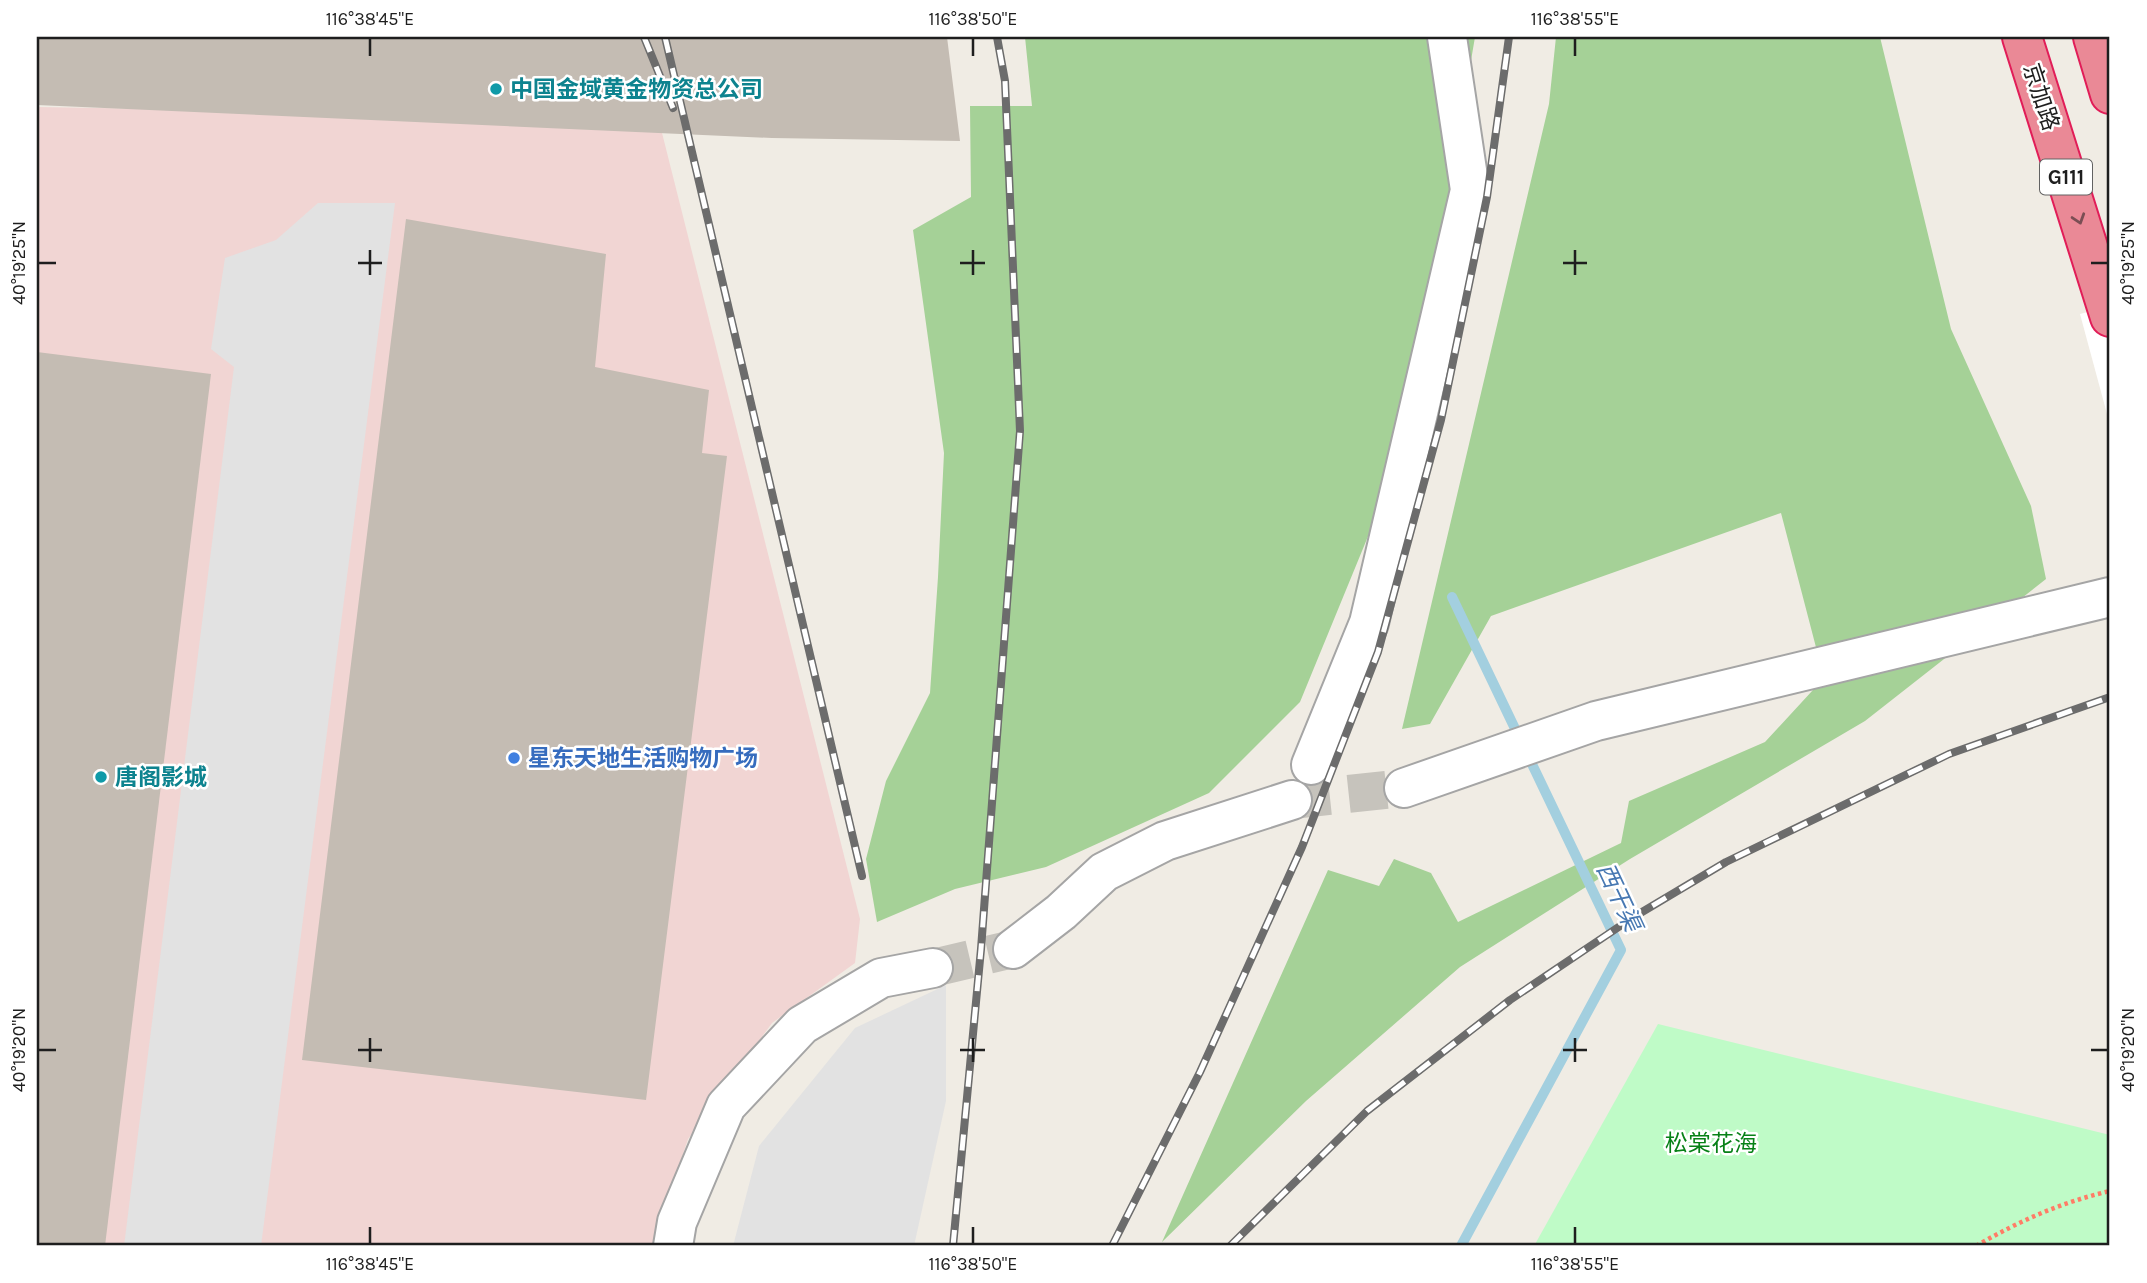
<svg xmlns="http://www.w3.org/2000/svg" width="2147" height="1283" font-family="Karla,'Noto Sans SC',sans-serif">
	<style>
		.commercial { fill: #f1d5d3 }
		.forest { fill: #a5d197 }
		.park { fill: #bffbc7 }
		.parking { fill: #e2e2e2 }
		.pier { fill: #fff }
		.lines { fill: none; stroke-linecap: round; stroke-linejoin: round }
		.stream { stroke: #a3cfdf; stroke-width: 10 }
		.building { fill: #c4bcb3 }
		.minor-tunnel { stroke: #c6c3bc; stroke-width: 38; stroke-dasharray: 38 19; stroke-linecap: butt }
		.minor-casing { stroke: #a5a5a5; stroke-width: 42 }
		.highway-casing { stroke: #e11d58; stroke-width: 42 }
		.path { stroke: #ff7c66; stroke-width: 4.5; stroke-dasharray: 3.5 3.5; stroke-linecap: butt }
		.minor { stroke: #fff; stroke-width: 38 }
		.highway { stroke: #ea8996; stroke-width: 38 }
		.rail-casing { stroke: #6c6c6c; stroke-width: 8 }
		.rail { stroke: #fff; stroke-width: 5; stroke-dasharray: 16; stroke-linecap: butt }
		.oneway { stroke: #7a4e54 }
		.ticks { fill: none; stroke: #1e1e1e; stroke-width: 2.5 }
		.culture-dot { fill: #0f9aa8; stroke: #fff; stroke-width: 2.5 }
		.shop-dot { fill: #3f7fe0; stroke: #fff; stroke-width: 2.5 }
		.labels { text-anchor: middle; dominant-baseline: central; stroke-width: 5; stroke-linejoin: round; paint-order: stroke }
		.shield { fill: #fff; stroke: #626262; stroke-width: 2 }
		.shield-label { font-size: 21px; font-weight: bold; fill: #1e1e1e }
		.culture-label { font-size: 23px; font-weight: bold; fill: #0d838f; stroke: #fff; text-anchor: start }
		.street-label { font-size: 23px; fill: #1e1e1e; stroke: #fff }
		.shop-label { font-size: 23px; font-weight: bold; fill: #366cbe; stroke: #fff; text-anchor: start }
		.park-label { font-size: 23px; fill: #078117; stroke: #fff }
		.water-label { font-size: 24px; font-style: italic; fill: #4778b2; stroke: #fff }
		.neatline { fill: none; stroke: #1e1e1e; stroke-width: 2.5 }
		.ticks-label { font-size: 18px; text-anchor: middle; fill: #1e1e1e }
	</style>
	<rect width="100%" height="100%" fill="#f0ece4"/>
	<!-- commercial -->
	<path class="commercial" d="M37 107 658 117 860 919 855 963 772 1023 688 1139 653 1246H37Z"/>
	<!-- forest -->
	<g class="forest">
		<path d="M1025 37H1475L1439 249 1378 512 1300 702 1209 793 1046 867 955 889 877 922 866 859 886 781 930 693 938 577 944 453 913 230 971 197 970 106H1032Z"/>
		<path d="M1556 37H1880L1951 329 2031 506 2046 579 1865 721 1630 859 1460 967 1306 1101 1162 1242 1328 870 1379 886 1394 859 1431 873 1458 922 1621 843 1629 801 1765 742 1824 678 1781 513 1491 616 1430 724 1402 729 1549 104Z"/>
	</g>
	<!-- park -->
	<path class="park" d="M1658 1024 2110 1135V1246H1534Z"/>
	<!-- parking -->
	<g class="parking">
		<path d="M318 203H395L261 1246H124L234 367 211 349 225 258 276 240Z"/>
		<path d="M946 985V1101L914 1246H733L759 1146 855 1028Z"/>
	</g>
	<!-- pier -->
	<path class="pier" d="M2110 306V425L2080 314Z"/>
	<g class="lines">
		<!-- stream -->
		<path class="stream" d="M1452 597 1621 950 1461 1246"/>
	</g>
	<!-- building -->
	<g class="building">
		<path d="M37 37H947L960 141 772 138 37 105Z"/>
		<path d="M406 219 606 254 595 367 709 390 702 453 727 456 646 1100 302 1060Z"/>
		<path d="M37 352 211 374 105 1246H37Z"/>
	</g>
	<g class="lines">
		<!-- minor-tunnel -->
		<g class="minor-tunnel">
			<path d="M1292 800 1404 788"/>
			<path d="M933 968 1013 949"/>
		</g>
		<!-- minor casing -->
		<g class="minor-casing">
			<g id="minor">
				<path d="M1311 765 1369 623 1470 190 1447 37"/>
				<path d="M1404 788 1596 721 2110 597"/>
				<path d="M1013 949 1061 912 1104 872 1165 841 1292 800"/>
				<path d="M673 1246 677 1222 726 1106 802 1025 881 978 933 968"/>
			</g>
		</g>
		<!-- highway casing -->
		<g class="highway-casing">
			<g id="highway">
				<path d="M2022 37 2110 317"/>
				<path d="M2093 37 2110 94"/>
			</g>
		</g>
		<!-- path -->
		<path class="path" d="M1976 1246C2019 1221 2062 1202 2110 1191"/>
		<!-- minor -->
		<use href="#minor" class="minor"/>
		<!-- highway -->
		<use href="#highway" class="highway"/>
		<!-- rail casing -->
		<g class="rail-casing">
			<g id="rail">
				<path d="M644 37 673 108"/>
				<path d="M665 37 862 876"/>
				<path d="M953 1246 981 949 1020 431 1005 81 997 37"/>
				<path d="M1112 1246 1200 1072 1302 847 1378 652 1441 420 1487 197 1509 37"/>
				<path d="M1230 1246 1367 1111 1510 1000 1632 918 1726 862 1949 754 2110 697"/>
			</g>
		</g>
		<!-- rail -->
		<use href="#rail" class="rail"/>
	</g>
	<!-- one-way arrows -->
	<defs><path id="oneway-chevron" d="M-2-3.5L2.5 0L-2 3.5" fill="none" stroke-width="1.6" stroke-linecap="round" stroke-linejoin="round" transform="scale(1.75)"/></defs>
	<use class="oneway" href="#oneway-chevron" transform="translate(2079 219) rotate(72)"/>
	<!-- ticks -->
	<path class="ticks" d="M370 38V56M973 38V56M1575 38V56M370 250V275M973 250V275M1575 250V275M38 263H56M358 263H382M960 263H985M1563 263H1587M2091 263H2108M370 1038V1062M973 1038V1062M1575 1038V1062M38 1050H56M358 1050H382M960 1050H985M1563 1050H1587M2091 1050H2108M370 1227V1244M973 1227V1244M1575 1227V1244"/>
	<!-- markers -->
	<g class="culture-dot">
		<circle cx="496" cy="89" r="7"/>
		<circle cx="101" cy="777" r="7"/>
	</g>
	<circle class="shop-dot" cx="514" cy="758" r="7"/>
	<g class="labels">
		<!-- shield labels -->
		<rect class="shield" x="2040" y="159.5" width="52" height="35" rx="5"/>
		<g class="shield-label">
			<text x="2066" y="177">G111</text>
		</g>
		<!-- culture labels -->
		<g class="culture-label">
			<text x="510" y="89">中国金域黄金物资总公司</text>
			<text x="115" y="777">唐阁影城</text>
		</g>
		<!-- street labels -->
		<g class="street-label">
			<text transform="translate(2041 97) rotate(72)">京加路</text>
		</g>
		<!-- shop labels -->
		<g class="shop-label">
			<text x="528" y="758">星东天地生活购物广场</text>
		</g>
		<!-- park labels -->
		<g class="park-label">
			<text x="1711" y="1143">松棠花海</text>
		</g>
		<!-- water labels -->
		<g class="water-label">
			<text transform="translate(1619 897) rotate(65)">西干渠</text>
		</g>
	</g>
	<!-- border -->
	<rect width="2147" height="1283" fill="none" stroke="#ffffff" stroke-width="77"/>
	<rect x="38" y="38" width="2070" height="1206" class="neatline"/>
	<g class="ticks-label">
		<text x="370" y="25">116°38'45"E</text>
		<text x="973" y="25">116°38'50"E</text>
		<text x="1575" y="25">116°38'55"E</text>
		<text transform="translate(19 263) rotate(-90)" y="6">40°19'25"N</text>
		<text transform="translate(2128 263) rotate(-90)" y="6">40°19'25"N</text>
		<text transform="translate(19 1050) rotate(-90)" y="6">40°19'20"N</text>
		<text transform="translate(2128 1050) rotate(-90)" y="6">40°19'20"N</text>
		<text x="370" y="1270">116°38'45"E</text>
		<text x="973" y="1270">116°38'50"E</text>
		<text x="1575" y="1270">116°38'55"E</text>
	</g>
</svg>
